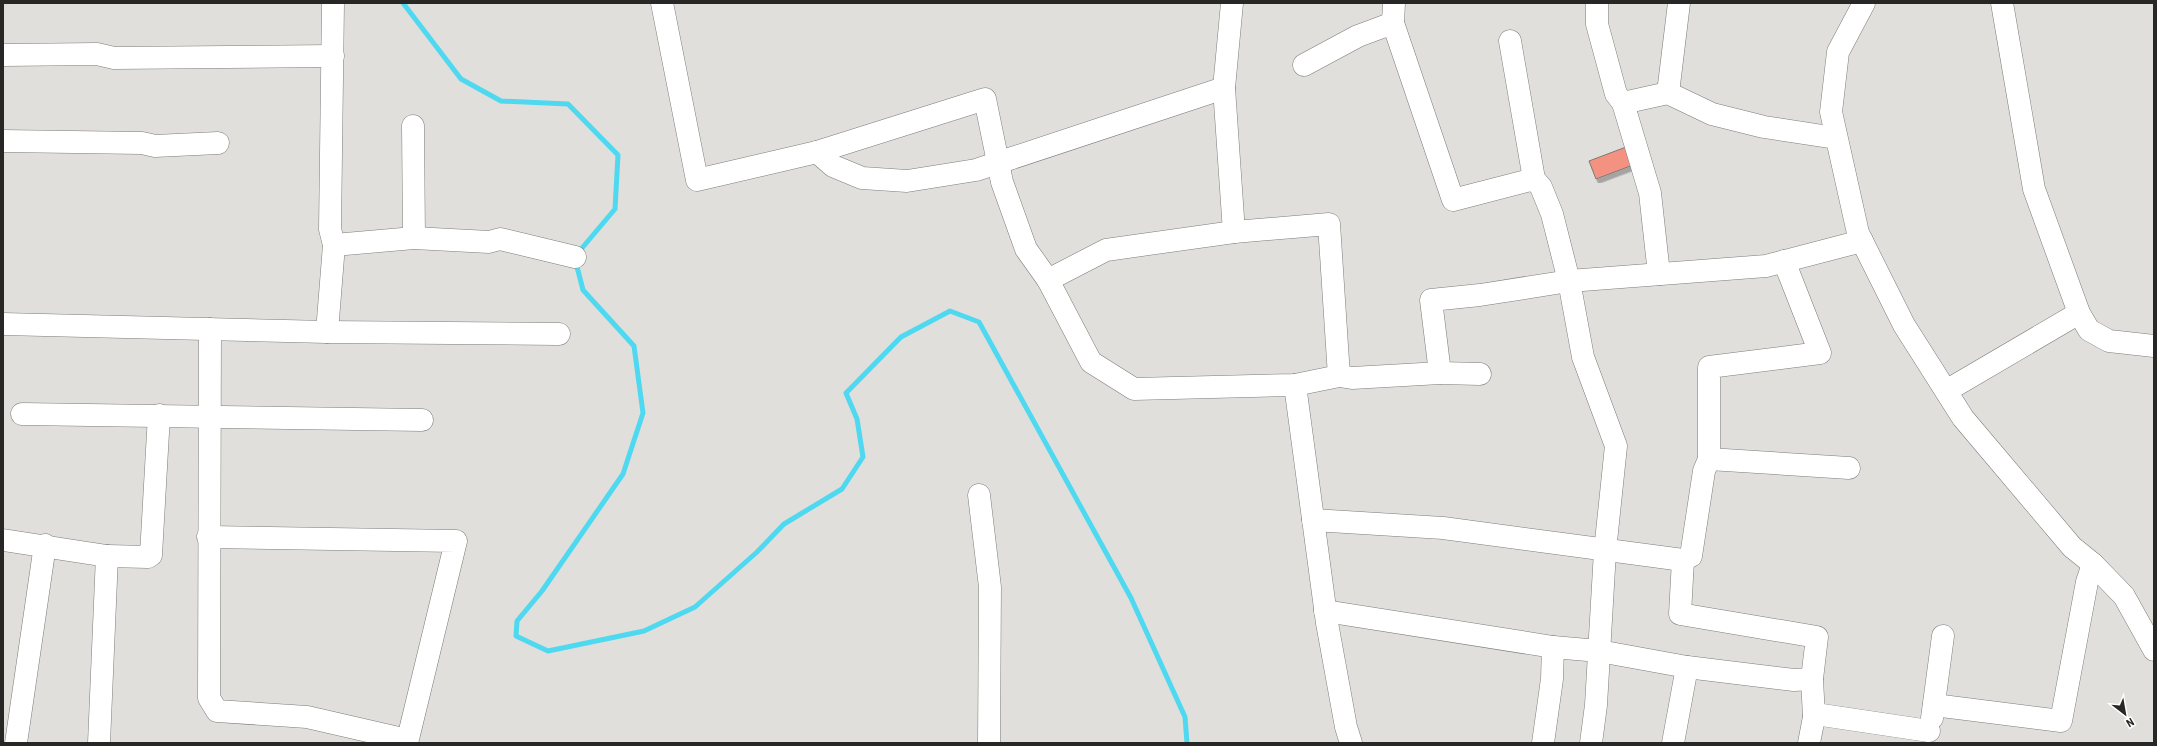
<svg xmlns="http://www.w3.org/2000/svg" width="2157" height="746" font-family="'Roboto Condensed',sans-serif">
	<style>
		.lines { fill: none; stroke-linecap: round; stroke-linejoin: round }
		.stream { stroke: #4ed9f0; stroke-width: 5 }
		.building { fill: #f49282; stroke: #7c7878; filter: url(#shadow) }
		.minor-casing { stroke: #7e7c7a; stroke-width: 23 }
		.minor { stroke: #fff; stroke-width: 22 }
	</style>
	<defs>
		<filter id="shadow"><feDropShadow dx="2.5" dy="4.5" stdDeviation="0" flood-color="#0004"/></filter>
	</defs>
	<rect width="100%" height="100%" fill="#e1dfdc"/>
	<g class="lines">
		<!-- stream -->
		<g class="stream">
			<path d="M403 3 461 79 501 101 568 104 618 155 615 209 577 254"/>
			<path d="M576 263 583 290 634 346 643 413 623 474 542 591 517 621 516 636 548 651 644 631 695 607 757 552 784 524 842 489 863 457 857 419 846 393 901 337 950 311 979 322 1131 598 1185 717 1187 743"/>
		</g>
	</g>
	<!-- building -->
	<path class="building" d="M1626 147 1633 165 1596 179 1589 161Z"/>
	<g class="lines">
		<!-- minor casing -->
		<g class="minor-casing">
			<g id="minor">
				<path d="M662 3 697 180 817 152 985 99 1002 182 1026 249 1048 280 1091 362 1134 389 1295 385 1339 376 1352 378 1440 373 1480 374"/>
				<path d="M1597 3V24L1616 94 1623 103 1650 193 1659 274"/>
				<path d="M1864 3 1838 52 1831 112 1858 233 1904 325 1963 418 2072 547 2093 564 2087 582 2061 721 1934 705"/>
				<path d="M2002 3 2034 189 2079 313 2089 330 2109 341 2154 346"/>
				<path d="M1393 23 1394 3"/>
				<path d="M1510 41 1534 179 1541 187 1552 214 1569 281 1583 357 1616 446 1605 551 1596 705 1591 743"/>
				<path d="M3 55 97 54 114 58 333 56"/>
				<path d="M1304 65 1358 36 1393 23 1453 200 1534 179"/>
				<path d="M1224 88 1232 3"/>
				<path d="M1668 93 1679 3"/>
				<path d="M1623 103 1668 93 1712 114 1764 127 1836 138"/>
				<path d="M413 126 414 238"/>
				<path d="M3 141 142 143 155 146 218 143"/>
				<path d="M817 152 833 166 862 178 907 181 976 170 1224 88 1234 232"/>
				<path d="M334 245 414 238 489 242 500 239 575 257"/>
				<path d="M1048 280 1106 250 1234 232 1329 224 1339 376"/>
				<path d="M3 324 327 332 559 334"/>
				<path d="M210 329 209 698 217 711 307 717 407 740"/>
				<path d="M327 332 334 245 330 229 333 3"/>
				<path d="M1440 373 1431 300 1480 295 1569 281 1766 266 1862 241"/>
				<path d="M1295 385 1327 623 1346 727 1351 743"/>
				<path d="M1946 391 2079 313"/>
				<path d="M22 414 422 420"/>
				<path d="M1709 459 1849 468"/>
				<path d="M979 495 990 587 989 743"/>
				<path d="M1313 520 1443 528 1683 560 1691 556 1704 471 1709 459V367L1820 353 1784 261"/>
				<path d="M208 537 456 541 407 743"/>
				<path d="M3 540 107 556 148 557 151 555 159 415"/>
				<path d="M1683 560 1680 614 1817 637 1812 679 1814 717 1809 743"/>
				<path d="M2093 564 2124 596 2154 650"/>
				<path d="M1325 611 1553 647 1599 651 1687 667 1794 680 1812 679"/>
				<path d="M1814 717 1822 715 1929 731"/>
				<path d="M1932 718 1943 636"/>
				<path d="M16 743 45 545"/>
				<path d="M99 743 107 556"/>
				<path d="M1543 743 1552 679 1553 647"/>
				<path d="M1673 743 1687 667"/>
			</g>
		</g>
		<!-- minor -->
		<use href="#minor" class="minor"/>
	</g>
	<!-- border -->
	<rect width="2157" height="746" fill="none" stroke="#272726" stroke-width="8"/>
	<!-- north arrow -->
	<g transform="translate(2125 714) rotate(149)" stroke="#ffffff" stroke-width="3" paint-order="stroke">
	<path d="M0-3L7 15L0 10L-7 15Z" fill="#272726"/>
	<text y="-6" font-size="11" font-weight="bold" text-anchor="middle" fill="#272726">N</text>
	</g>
</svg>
